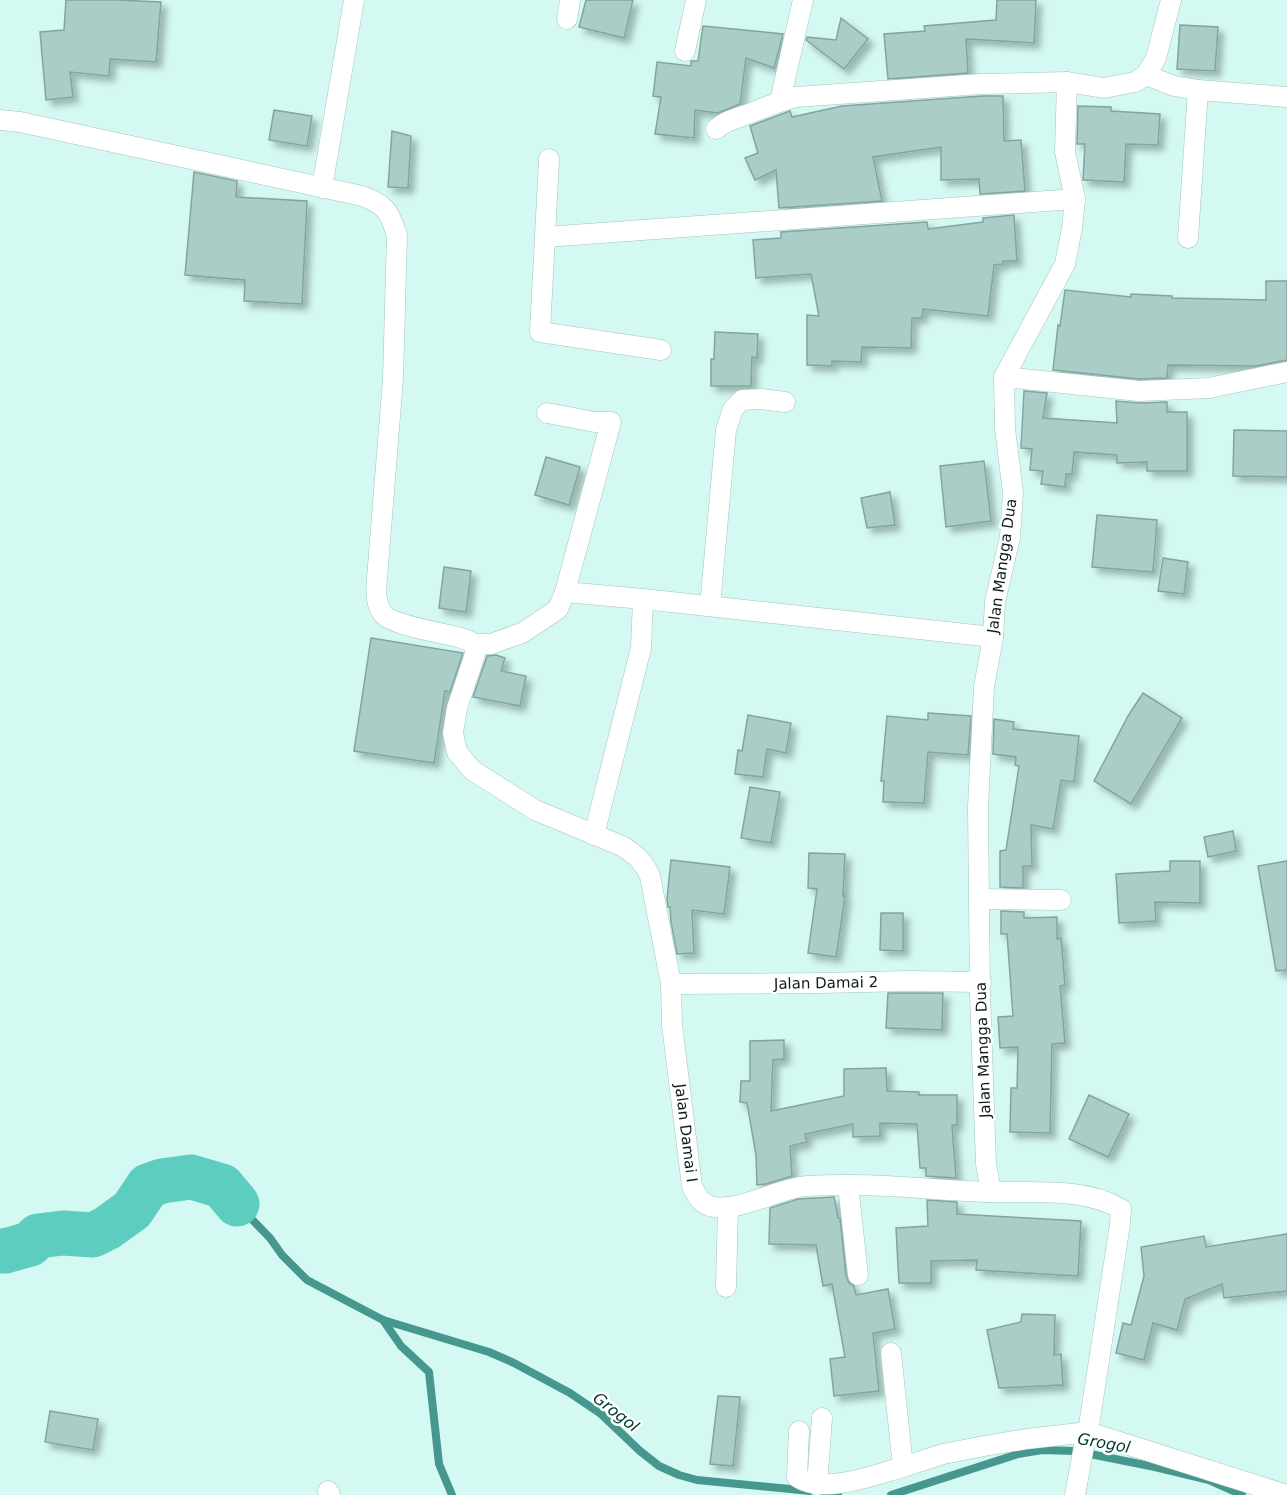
<svg xmlns="http://www.w3.org/2000/svg" width="1287" height="1495" font-family="'DejaVu Sans',sans-serif">
	<style>
		.lines { fill: none; stroke-linecap: round; stroke-linejoin: round }
		.stream { stroke: #46988e; stroke-width: 8 }
		.river { stroke: #5dcdbf; stroke-width: 45 }
		.building { fill: #abcdc8; stroke: #83a59f; stroke-width: 1.5; filter: url(#shadow) }
		.street-casing { stroke: #a3c5bf; stroke-width: 21 }
		.street { stroke: #fff; stroke-width: 20 }
		.labels { text-anchor: middle; dominant-baseline: central; stroke-width: 5; stroke-linejoin: round; paint-order: stroke }
		.street-label { font-size: 15px; fill: #0f1c1a; stroke: #fff }
		.water-label { font-size: 16px; font-style: italic; fill: #003630; stroke: #fff }
	</style>
	<defs>
		<filter id="shadow"><feDropShadow dx="5.5" dy="5.5" stdDeviation="3" flood-color="#0004"/></filter>
	</defs>
	<rect width="100%" height="100%" fill="#d4f8f2"/>
	<g class="lines">
		<!-- stream -->
		<g class="stream">
			<path d="M237 1204 270 1238 282 1255 307 1280 383 1320 489 1352 514 1363 570 1393 601 1414 640 1451 659 1466 679 1475 697 1480 810 1491"/>
			<path d="M383 1320 401 1346 429 1372 439 1464 452 1495"/>
			<path d="M822 1493 838 1495"/>
			<path d="M891 1495 1018 1454 1042 1450 1075 1451 1155 1467 1209 1480 1242 1495"/>
		</g>
		<!-- river -->
		<path class="river" d="M0 1251H5L30 1244 38 1236 63 1233 93 1235 107 1228 132 1210 148 1186 162 1181 191 1177 222 1186 237 1204"/>
	</g>
	<!-- building -->
	<g class="building">
		<path d="M66 0H118L161 2 156 62 110 59 109 76 70 72 73 97 46 100 40 32 64 30Z"/>
		<path d="M586 0H633L624 38 579 27Z"/>
		<path d="M997 0H1036L1034 43 966 39 968 73 888 79 884 34 925 31 924 26 996 20Z"/>
		<path d="M841 18 868 39 844 69 806 40 807 37 836 40Z"/>
		<path d="M1180 25 1218 27 1215 71 1177 69Z"/>
		<path d="M703 26 783 34 774 68 746 58 740 104 718 113 695 110 694 138 655 134 661 97 653 96 657 62 691 66V61H698Z"/>
		<path d="M982 96H1003L1004 141 1021 140 1025 191 980 194 979 179 941 180V147L873 157 882 201 779 208 776 170 755 180 745 158 758 153 750 126 790 111 792 117 842 106Z"/>
		<path d="M1078 106 1111 107V111L1160 114 1158 145 1126 144 1124 182 1083 180 1085 144H1077Z"/>
		<path d="M274 110 312 116 307 146 269 140Z"/>
		<path d="M392 131 411 136 408 188 388 187Z"/>
		<path d="M194 172 237 181 236 197 307 201 302 304 244 301 245 280 185 275Z"/>
		<path d="M1014 215 1017 261H1003V264L994 265 988 316 923 309 922 318H912L911 348 862 347 861 362 832 361V366L807 365V315L819 316 811 274 756 278 753 240 781 238V232L927 222 928 229 983 222V218Z"/>
		<path d="M1266 281H1287V360L1256 366 1168 365 1167 378 1139 379 1053 370 1058 325 1060 326 1065 290 1131 297V294L1172 296V298L1266 300Z"/>
		<path d="M715 332 758 334 757 358 752 357 751 386H711V359H714Z"/>
		<path d="M1024 391 1047 393 1043 418 1117 423 1116 401 1139 403 1167 402V412H1187V471H1147V462L1117 463V455L1074 452 1072 474H1066L1065 487 1041 484 1043 471 1030 470 1032 449 1021 448Z"/>
		<path d="M1234 430 1287 431V477L1233 476Z"/>
		<path d="M546 457 580 467 569 505 535 495Z"/>
		<path d="M984 461 991 521 946 527 940 466Z"/>
		<path d="M890 492 895 525 867 528 861 498Z"/>
		<path d="M1097 515 1157 520 1153 572 1092 567Z"/>
		<path d="M1163 558 1188 562 1184 594 1158 591Z"/>
		<path d="M444 567 471 571 466 612 439 608Z"/>
		<path d="M371 638 463 653 450 692 445 691 434 763 354 751Z"/>
		<path d="M496 655 505 658 501 671 526 676 520 706 473 697 487 656Z"/>
		<path d="M1143 693 1182 718 1131 804 1094 781 1128 716Z"/>
		<path d="M928 713 971 716 968 755 928 752 924 803 883 802 884 781H881L887 716 928 720Z"/>
		<path d="M748 715 791 723 786 753 767 749 763 777 735 774 738 750 742 751Z"/>
		<path d="M994 719 1014 722 1013 729 1079 736 1074 782 1061 780 1053 829 1031 825 1032 866H1023V888L1000 887V851L1006 850 1019 766 1015 765 1016 757 993 754Z"/>
		<path d="M750 787 780 792 771 843 741 838Z"/>
		<path d="M1233 831 1236 851 1208 857 1204 837Z"/>
		<path d="M809 853 845 854 843 896H845L836 957 808 953 817 889 808 888Z"/>
		<path d="M671 860 730 867 724 914 692 910 694 953 677 954 671 922 670 907H668L667 899Z"/>
		<path d="M1170 861H1200V903L1155 902 1156 921 1119 923 1116 874 1170 871Z"/>
		<path d="M1287 861V970L1276 971 1258 866Z"/>
		<path d="M1001 911 1024 912V918L1057 917V939L1061 938 1065 985 1060 986 1065 1043 1052 1044 1050 1133 1010 1132 1011 1088H1017L1018 1047 1000 1048 998 1017 1013 1016 1007 934H1001Z"/>
		<path d="M881 913H903V951L880 950Z"/>
		<path d="M888 993H943L942 1030 886 1028Z"/>
		<path d="M784 1040V1059L773 1060 771 1111 844 1096V1069L886 1068 887 1091 919 1092V1095H957V1125H952L956 1178 926 1176V1168H920L917 1124 880 1123V1136L853 1137V1124L805 1134 807 1142 790 1146 792 1176 766 1184 757 1185 756 1155 747 1103 740 1102 741 1081H750V1041Z"/>
		<path d="M1089 1095 1129 1114 1108 1157 1069 1139Z"/>
		<path d="M834 1197 838 1218H840L846 1276 849 1283 854 1286 856 1295 888 1289 895 1329 873 1333 879 1391 834 1396 830 1359 845 1357 832 1284 823 1286 816 1245 769 1244 770 1208 798 1199Z"/>
		<path d="M927 1200 957 1202V1214L1081 1221 1078 1276 976 1270 977 1260 931 1261V1283H899L896 1228 928 1226Z"/>
		<path d="M1287 1234V1291L1224 1298 1222 1284 1185 1299 1177 1330 1153 1323 1144 1360 1116 1353 1123 1323 1131 1325 1144 1276 1141 1247 1204 1236 1206 1247Z"/>
		<path d="M1022 1314 1055 1315 1054 1355 1061 1354 1063 1385 999 1388 987 1330 1021 1322Z"/>
		<path d="M718 1396 740 1397 733 1466 710 1464Z"/>
		<path d="M50 1411 98 1419 93 1450 45 1442Z"/>
	</g>
	<g class="lines">
		<!-- street casing -->
		<g class="street-casing">
			<g id="street">
				<path d="M567 19 570 0"/>
				<path d="M685 51 696 0"/>
				<path d="M1146 75 1174 86 1198 90 1287 97"/>
				<path d="M780 101 803 0"/>
				<path d="M0 120 20 122 362 196C386 205 389 211 397 235L393 379 377 578C376 590 375 603 383 614 392 625 442 633 458 637 465 639 473 641 477 648L457 708 453 733 457 752 472 770 535 810 622 846C635 854 644 862 650 876L671 984 672 1025 692 1186C697 1197 702 1205 714 1207 741 1211 779 1188 807 1186 869 1182 930 1190 991 1192 1032 1193 1084 1187 1121 1209L1120 1224 1088 1432 1084 1446 1075 1495"/>
				<path d="M716 129C726 120 738 118 751 113 766 107 780 101 796 97L981 84 1067 82"/>
				<path d="M549 159 540 332 661 350"/>
				<path d="M322 188 354 0"/>
				<path d="M545 237 1075 199"/>
				<path d="M1188 238 1198 90"/>
				<path d="M1004 377 1139 391 1209 388 1287 372"/>
				<path d="M565 592 643 599 993 637"/>
				<path d="M710 606 726 430 733 409 742 400 761 399 785 402"/>
				<path d="M475 644H491L522 633 558 609 565 592 611 422H595L547 413"/>
				<path d="M594 835 641 648 643 599"/>
				<path d="M980 899 1061 900"/>
				<path d="M671 984 822 983 908 981 981 982"/>
				<path d="M848 1185 858 1275"/>
				<path d="M991 1192 986 1164 980 994 978 807 984 687 993 637 995 602 1010 537 1013 493 1005 429 1004 377 1065 264 1072 228 1075 199 1065 152 1067 82 1104 88 1135 82 1146 75 1156 58 1171 0"/>
				<path d="M726 1287 728 1207"/>
				<path d="M891 1353 903 1467 943 1454 984 1446 1027 1439 1088 1432 1287 1495"/>
				<path d="M799 1431 797 1477C823 1495 874 1475 903 1467"/>
				<path d="M817 1485 822 1418"/>
				<path d="M328 1491 330 1495"/>
			</g>
		</g>
		<!-- street -->
		<use href="#street" class="street"/>
	</g>
	<g class="labels">
		<!-- street labels -->
		<g class="street-label">
			<text transform="translate(1002 566) rotate(-82)">Jalan Mangga Dua</text>
			<text transform="translate(826 983) rotate(-1)">Jalan Damai 2</text>
			<text transform="translate(983 1050) rotate(-92)">Jalan Mangga Dua</text>
			<text transform="translate(686 1133) rotate(83)">Jalan Damai I</text>
		</g>
		<!-- water labels -->
		<g class="water-label">
			<text transform="translate(616 1412) rotate(38)">Grogol</text>
			<text transform="translate(1104 1443) rotate(10)">Grogol</text>
		</g>
	</g>
</svg>
